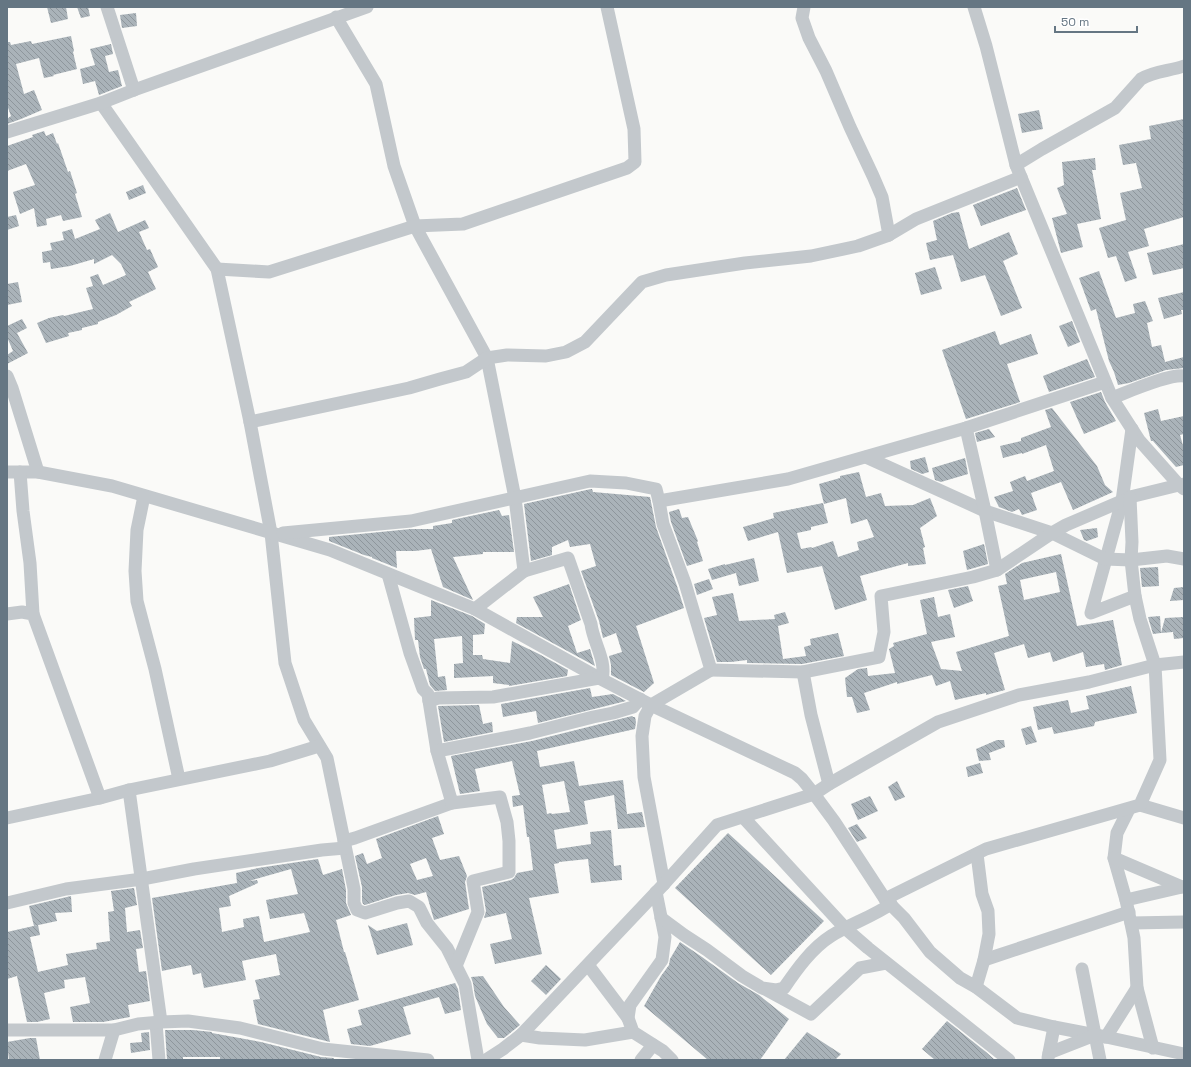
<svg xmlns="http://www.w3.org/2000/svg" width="1191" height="1067" font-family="'Space Grotesk',sans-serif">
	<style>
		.building { fill: url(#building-back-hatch); fill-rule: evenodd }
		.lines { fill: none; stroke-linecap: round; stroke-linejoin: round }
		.street { stroke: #c3c8cc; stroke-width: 13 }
	</style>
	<defs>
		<pattern id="building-back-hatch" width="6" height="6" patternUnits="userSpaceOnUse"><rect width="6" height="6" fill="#aab3b9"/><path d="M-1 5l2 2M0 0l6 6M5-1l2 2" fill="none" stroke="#8e969c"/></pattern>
	</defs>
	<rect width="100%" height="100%" fill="#fafaf8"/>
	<!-- building -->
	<g class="building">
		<path d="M47 7H66L68 19 51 23Z"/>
		<path d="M77 7H88L90 16 81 18Z"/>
		<path d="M136 13 137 26 122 28 120 15Z"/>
		<path d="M71 36 74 51 73 52 77 69 53 75 54 76 44 78 39 58 16 64 24 94 34 90 42 110 21 119 7 124V119L11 116 7 105V42H10L11 45 31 41 32 44Z"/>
		<path d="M111 44 113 54 105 56 109 72 118 70 122 86 99 95 95 81 83 84 80 69 95 65 90 49Z"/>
		<path d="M1039 110 1043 129 1022 133 1018 114Z"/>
		<path d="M1184 119V217L1144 229 1149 246 1128 252 1137 278 1125 282 1116 256 1108 258 1099 228 1126 220 1120 193 1142 188 1136 163 1123 165 1119 145 1151 139 1149 126Z"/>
		<path d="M44 131 46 136 53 133 57 144 58 143 68 172 70 171 77 193 75 194 82 217 63 221 61 215 46 219 47 225 37 227 34 208 20 214 13 192 35 185 26 164 7 171V146L33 137 32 135Z"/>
		<path d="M1095 158 1096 170H1092L1101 219 1077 224 1083 247 1061 253 1052 218 1067 214 1057 188 1064 185 1062 162Z"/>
		<path d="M143 185 146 193 129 200 126 192Z"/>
		<path d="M1017 188 1026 210 981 226 973 205Z"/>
		<path d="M959 212 969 249 1009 232 1018 254 1003 261 1022 308 1001 316 985 275 961 282 953 255 930 260 926 243 937 240 933 221 952 213Z"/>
		<path d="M110 213 118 232 145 220 149 228 139 232 147 250 150 249 158 267 148 272 156 289 129 302 132 306 116 315 98 322V324L82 328V330L68 333 69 336 46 343 37 323 49 318 63 315 64 316 93 309 86 288 93 286 90 277 98 274 103 285 126 275 121 264 112 255 94 264V259L70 266 51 269 50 262 43 263 42 252 52 250 50 243 64 240 62 232 72 229 75 239 100 229 95 220Z"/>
		<path d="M16 215 19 226 7 230V217Z"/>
		<path d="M1184 244V268L1153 275 1147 253Z"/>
		<path d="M935 267 942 289 921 295 915 273Z"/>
		<path d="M1099 271 1116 318 1135 313 1133 304 1145 301 1153 321 1147 323 1152 347 1161 345 1165 362 1184 357V368L1166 370 1129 383 1118 385 1114 372 1109 361 1096 309 1091 311 1079 278Z"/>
		<path d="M18 282 22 302 7 305V284Z"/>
		<path d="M1184 292V310H1181L1182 314 1164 319 1158 298Z"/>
		<path d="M22 319 27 328 17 333 28 353 7 364V355L13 351 7 337V326Z"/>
		<path d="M1072 321 1080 342 1068 347 1059 326Z"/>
		<path d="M995 331 1000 345 1031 334 1038 354 1007 364 1020 402 966 419 942 350Z"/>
		<path d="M1087 359 1095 377 1049 392 1043 376Z"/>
		<path d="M1101 392 1105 402 1116 421 1084 434 1070 402Z"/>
		<path d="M1052 408 1097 466 1105 485 1113 492 1073 510 1061 482 1031 493 1037 510 1022 515 1019 509 1012 512 999 507 994 497 1013 491 1010 482 1025 476 1027 481 1054 471 1046 445 1022 454V453L1003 458 1000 446 1021 441V438L1051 427 1045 410Z"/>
		<path d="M1158 409 1161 421 1184 416V434L1180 435 1184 449V465L1176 467 1153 441H1151L1144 413Z"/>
		<path d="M989 429 995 437 977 442 975 433Z"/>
		<path d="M925 457 929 472 922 474 911 469 910 461Z"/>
		<path d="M965 458 968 474 941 482 935 480 932 468Z"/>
		<path d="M859 472 866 497 881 493 885 506 913 505 930 498 937 516 920 528 925 547 923 548 926 564 908 566V563L860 576 867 600 835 610 822 566 787 573 778 532 748 541 743 527 774 518 773 513 823 503 828 523 811 527V530L797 533 801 549 811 547 812 548 833 541 838 557 859 550 857 542 874 537 867 519 851 524 846 498 824 504 819 484 840 478V476Z"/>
		<path d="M591 489H592L593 492 650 497 656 527 677 586 684 608 636 626 654 683 644 692 611 675V665L609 656 622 652 616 633 603 638 599 621 581 571 596 566 590 544 570 547 568 540 552 547V555L531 561 524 504Z"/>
		<path d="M679 509 682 518 688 517 698 541 697 542 703 561 687 566 671 522 669 512Z"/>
		<path d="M499 510 502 516 509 515 514 552H483V554L453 557 473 600 443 587 431 549 415 551H396L397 568 372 558V557L364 555 329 541V537L411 529H433V526L452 523V520Z"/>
		<path d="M1097 528 1098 537 1087 541 1084 540 1080 530Z"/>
		<path d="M984 544 988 564 967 570 963 551Z"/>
		<path d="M1061 554 1077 626 1113 620 1122 665 1105 670 1104 664 1086 667 1083 652 1053 662 1050 652 1028 658 1024 644 994 653 1005 690 986 695V693L955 700 950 681 936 686 932 675 897 684V682L864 693 870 710 857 713 852 697H847L845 678 858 669 867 668 868 676 895 673 889 649 894 646 893 643 927 634 920 600 934 597 938 617 950 614 955 637 931 642 941 669 962 671 956 652 1009 636 998 586 1007 584 1005 574 1022 563ZM1056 572 1060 592 1024 600 1020 580Z"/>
		<path d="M754 558 759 581 739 586 736 573 712 580 708 569 725 564V565Z"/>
		<path d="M1158 567 1159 586 1142 587 1140 568Z"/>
		<path d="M709 579 713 589 697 595 694 584Z"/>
		<path d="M569 584 581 620 568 626 577 653 590 649 595 666 516 623 517 617H543L533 597Z"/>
		<path d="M968 586 973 601 954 608 948 590Z"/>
		<path d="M1184 587V600L1170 601 1174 588Z"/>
		<path d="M733 593 739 621 775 619 774 615 785 612 789 623 778 626 783 659 806 656 804 647 811 645 810 639 838 633 844 656 802 664 747 663V660L731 662H717L704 618 717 615 712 597Z"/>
		<path d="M431 600 472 616 485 624 484 634 473 635V655H482L483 659 510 663 512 641 539 654 568 670 567 676 509 686V685L493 683V676L454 678V664L463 663 462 636 434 639 438 677 445 676 447 690 435 691 430 685 426 669H424L420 657 418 640H415L414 618 431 616Z"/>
		<path d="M1160 616 1161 633 1153 634 1148 617Z"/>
		<path d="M1184 617V638L1174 639 1173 632 1161 633 1165 618Z"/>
		<path d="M1131 686 1137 713 1095 722 1094 726 1054 734 1052 727 1038 730 1033 707 1068 700 1071 713 1089 709 1086 696Z"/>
		<path d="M590 688 592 697 613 694 626 701 538 723 536 711 503 717 501 704Z"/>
		<path d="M479 705 483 724 492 722 493 732 444 742 438 706Z"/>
		<path d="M632 716 633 717H635L636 722 635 729 537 751 540 767 574 761 579 786 623 780 627 814 642 812 645 827 618 829 614 795 584 801 588 824 554 830 557 849 591 844 590 832 611 830 614 866 621 865 622 880 591 883 588 859 559 862V863L554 864 559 893 529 898 542 954 495 964 490 944 512 939 506 913 484 918 486 911 482 887 511 880 514 878 517 873 533 870 529 837H527L523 805 513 807 512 796 520 795 512 761 475 769 480 791 460 794 451 756 532 741ZM564 781 570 812 552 814 551 813 547 814 542 785Z"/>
		<path d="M1031 726 1037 742 1026 745 1021 729Z"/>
		<path d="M997 740H1004L1005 747 989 753 991 760 979 761 976 749Z"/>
		<path d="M980 763 983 773 968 777 966 767Z"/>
		<path d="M897 781 905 797 895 801 888 787Z"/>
		<path d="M870 796 878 811 858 820 851 804Z"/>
		<path d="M438 816 444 834 432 838 440 860 459 856 467 876 465 882 469 909 434 920 426 892 415 895 408 893 396 895 365 905 363 904 362 901V887L355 856 363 853 367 864 382 858 376 839ZM426 858 433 876 417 880 410 864Z"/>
		<path d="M857 824 867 838 857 842 848 828Z"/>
		<path d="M728 833 824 921 771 975 675 888Z"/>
		<path d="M318 859 323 875 342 869 346 890V903L351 915 336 920 344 952H345L359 1000 323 1010 330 1042 258 1024 253 1000 260 999 255 980 280 975 276 954 242 961 246 980 204 988 201 973 193 975 191 965 162 971 152 898 237 883 236 873 258 868ZM291 869 298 894 266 900 270 919 304 913 310 932 264 942 259 916 243 919 244 927 222 932 219 908 231 906 229 896 258 883 257 880 249 881Z"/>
		<path d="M134 888 137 905 125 908 127 932 140 930 143 948 136 949 139 972 146 971 150 1001 128 1005 130 1017 103 1022H73L70 1007 90 1003 85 977 64 980 65 988 44 993 50 1019 37 1022H27L17 976 7 979V932L38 925 40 935 30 937 38 972 68 965 66 954 97 949 96 943 110 941 108 912 114 911 111 891Z"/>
		<path d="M71 896 72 912 55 913 57 921 34 926 29 906Z"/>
		<path d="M407 923 413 945 377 955 368 925 377 931Z"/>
		<path d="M680 942 702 957 738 983 759 995 789 1019 760 1060H708L644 1006 661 976 669 965 670 959Z"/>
		<path d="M546 965 561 979 546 995 531 981Z"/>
		<path d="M483 976 504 1007 520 1025 504 1038H498L487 1024 475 996 473 983 471 977Z"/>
		<path d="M455 983 458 989 461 1010 445 1014 439 997 403 1007 411 1034 370 1046 351 1044 347 1029 362 1025 358 1010Z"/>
		<path d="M947 1021 986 1052 995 1060H935L922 1049Z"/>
		<path d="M165 1030H193L212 1032V1033L261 1042 321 1057 334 1058V1060H220V1057H183V1060H167Z"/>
		<path d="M149 1032 150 1050 131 1053 130 1043 142 1042 141 1033Z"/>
		<path d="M807 1032 841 1054 835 1060H784Z"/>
		<path d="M30 1038H36L40 1060H9L7 1042Z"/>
	</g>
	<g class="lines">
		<!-- street -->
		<g class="street">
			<path d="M107 7 134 90"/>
			<path d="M804 7 802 18 809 38 826 71 850 127 873 176 882 197 889 235"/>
			<path d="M974 7 986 46 1016 165 1112 398 1139 440 1179 485 1184 489"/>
			<path d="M336 17 376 84 394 166 415 226 487 358 515 498 524 571 475 609"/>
			<path d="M101 103 217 269 250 422 271 533 285 663 304 720 327 758 354 889V903L357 910 365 913 397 903 409 901 419 907 427 923 447 948 465 984 478 1060"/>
			<path d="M7 132 101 103 134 90 367 7"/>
			<path d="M1016 165 1042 149 1115 108 1141 79C1153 71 1170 71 1184 66"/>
			<path d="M217 269 269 272 415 226 463 224 627 168 635 162 634 129 607 7"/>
			<path d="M7 376 12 388 38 472"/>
			<path d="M1112 398C1128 392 1168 374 1184 376"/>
			<path d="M250 422 409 388 440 379 466 372 487 358 507 355 546 356 566 352 585 342 642 282 666 275 745 263 811 256 858 246 889 235 916 219 1021 177"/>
			<path d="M1132 429 1122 501 1091 613 1135 596"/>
			<path d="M866 457 985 511 1052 533 1105 559 1131 560 1167 556 1184 559"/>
			<path d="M7 472H38L112 486 330 550 475 609 599 678 651 705 795 773 802 779 814 794 834 821 885 899 904 918 930 952 960 978 976 987 1017 1018 1054 1027 1106 1037 1184 1054"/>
			<path d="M20 472 23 511 30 563 33 614"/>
			<path d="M144 496 137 530 135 571 137 601 155 669 179 779"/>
			<path d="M659 501 663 524 685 583 711 670 651 705 645 716 642 736 644 777 664 884"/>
			<path d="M283 533 411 521 590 481 626 483 656 489 659 501 788 479 966 428 1105 382"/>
			<path d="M997 570 1052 533 1066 525 1122 501 1130 497 1179 485 1184 484"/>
			<path d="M524 571 568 558 591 624C593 642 607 661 602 679"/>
			<path d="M388 574 410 653 423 689 428 694 429 701 438 698 493 697 599 678"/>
			<path d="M7 614 22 612 33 614 100 798"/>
			<path d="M711 670 803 672 879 657 884 632 881 596 973 577 997 570 985 511 966 428"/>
			<path d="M803 672 811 715 829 784"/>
			<path d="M429 701 437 751"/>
			<path d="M129 790 161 1022"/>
			<path d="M1140 805 1184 818"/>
			<path d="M1129 809 1117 833 1114 858 1126 900 1134 938 1137 988 1153 1048"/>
			<path d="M743 817 846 929 868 948 1009 1060"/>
			<path d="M7 818 100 798 129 790 270 761 319 746"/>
			<path d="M344 841 355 838 452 803"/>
			<path d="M1114 858 1182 887"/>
			<path d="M656 892 665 937 662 960 630 1005 628 1018 633 1032 663 1051 672 1060"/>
			<path d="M885 899 986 849 1140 805 1160 760 1155 665 1140 619 1135 596 1131 560 1132 542 1130 497"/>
			<path d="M1126 900 1182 887"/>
			<path d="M7 903 66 889 142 879 194 869 322 850 345 848"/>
			<path d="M661 918 684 935 707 950 742 976 762 988 776 990 784 988C797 969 812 948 831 936 850 924 872 917 891 904"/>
			<path d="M1131 923 1184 922"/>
			<path d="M984 960 1129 912"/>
			<path d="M588 965 628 1018"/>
			<path d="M456 966 478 912 473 881 509 872V841L507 822 500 797 452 803 437 751 530 733 593 717 613 713 633 707 640 699"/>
			<path d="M1082 969 1100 1060"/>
			<path d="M976 987 984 960 989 934 988 911 982 894 977 854"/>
			<path d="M765 989 811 1014 860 968 886 963"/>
			<path d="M156 1023 159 1060"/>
			<path d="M7 1030H114L138 1024 161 1022 188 1021 240 1028 323 1049 428 1060"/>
			<path d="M521 1035 540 1038 585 1040 633 1032"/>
			<path d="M1106 1037 1137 988"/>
			<path d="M1049 1053 1095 1035"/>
			<path d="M1048 1058 1054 1027"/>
			<path d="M105 1060 114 1030"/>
			<path d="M486 1060 503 1049 521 1035 664 884 717 825 814 794 829 784 938 722 1019 695 1089 682 1155 665 1184 662"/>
			<path d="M641 1060 653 1045"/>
		</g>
	</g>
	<!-- border -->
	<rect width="1191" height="1067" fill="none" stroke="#657683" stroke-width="16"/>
	<!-- scale -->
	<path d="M1055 26v6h82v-6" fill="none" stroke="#657683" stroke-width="2"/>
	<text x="1061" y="26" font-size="12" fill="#657683" stroke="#ffffff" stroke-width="3" paint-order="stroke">50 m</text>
</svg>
